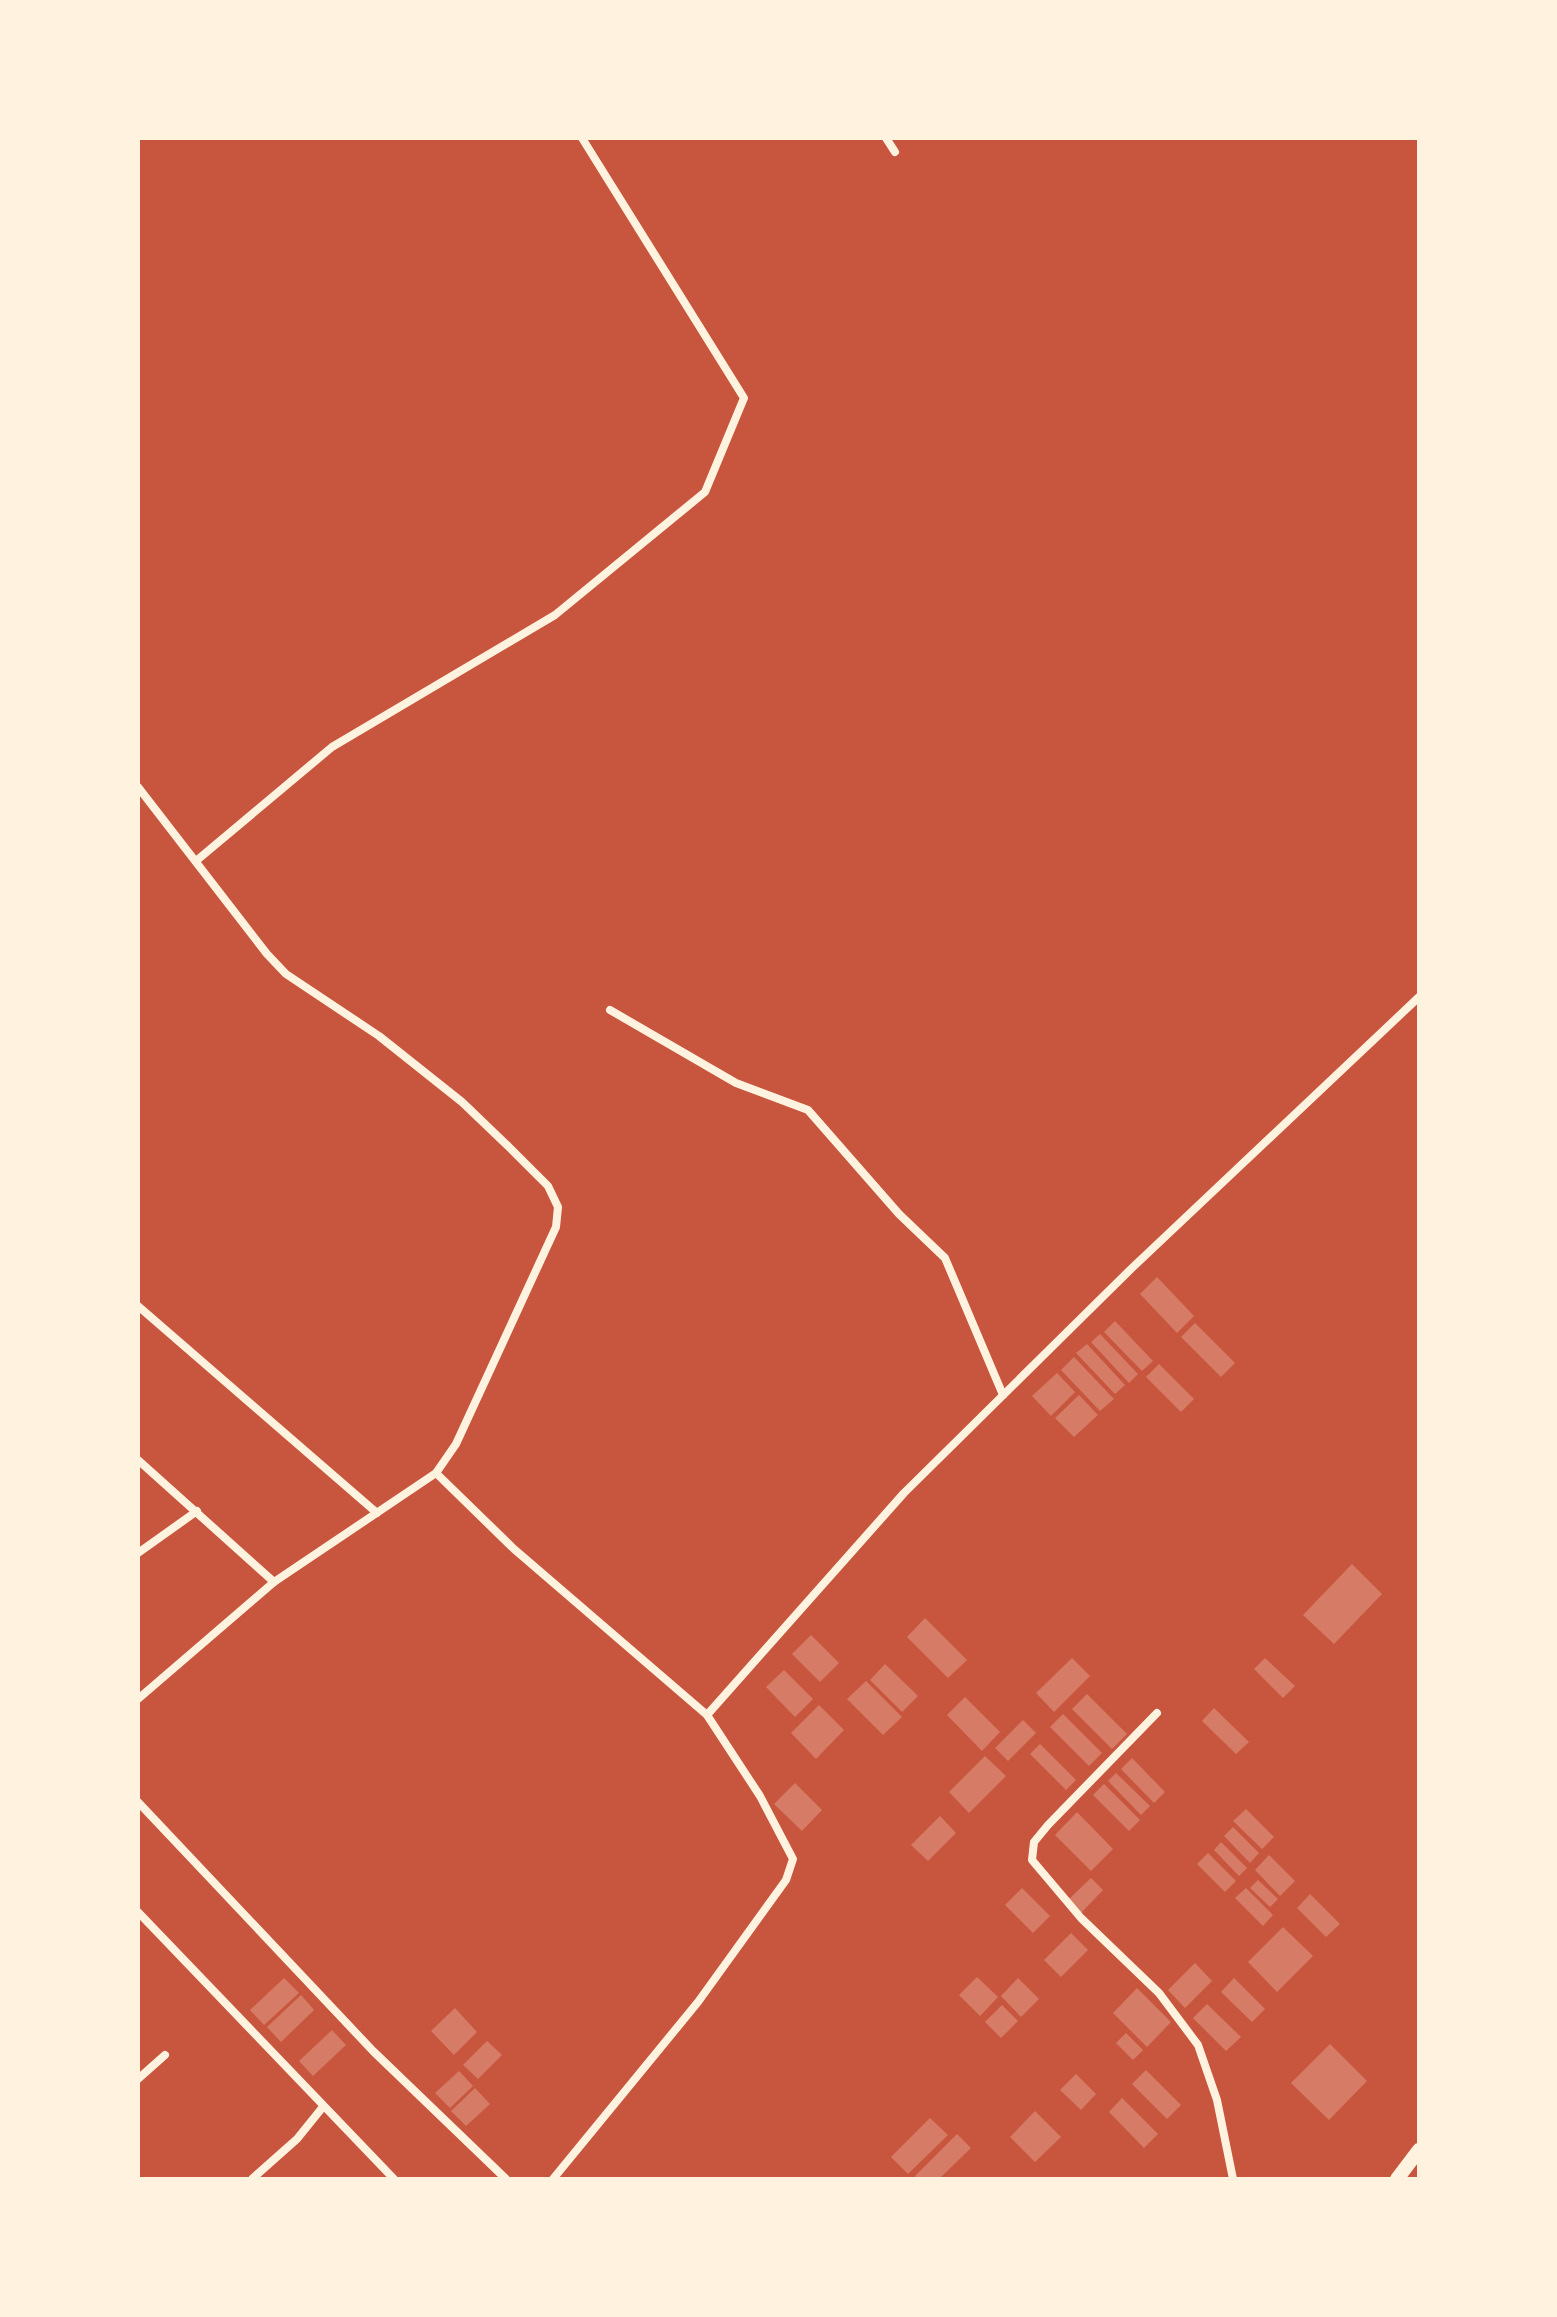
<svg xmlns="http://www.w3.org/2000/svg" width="1557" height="2317" font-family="'Alegreya Sans',sans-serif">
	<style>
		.building { fill: #d67c66 }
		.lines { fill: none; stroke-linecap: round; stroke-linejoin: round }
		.minor { stroke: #fff3e0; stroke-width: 8 }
		.tertiary { stroke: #fff3e0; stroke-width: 14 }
	</style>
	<rect width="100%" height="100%" fill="#c8553d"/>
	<!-- building -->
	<g class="building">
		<path d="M1157 1277 1194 1316 1177 1333 1140 1294Z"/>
		<path d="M1115 1321 1153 1361 1142 1371 1104 1332Z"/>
		<path d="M1195 1323 1235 1363 1221 1377 1181 1337Z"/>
		<path d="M1100 1334 1138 1374 1129 1383 1091 1342Z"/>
		<path d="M1087 1344 1125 1385 1115 1394 1076 1353Z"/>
		<path d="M1074 1357 1114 1399 1100 1411 1061 1370Z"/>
		<path d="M1159 1364 1194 1399 1181 1412 1146 1377Z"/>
		<path d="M1057 1373 1075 1392 1051 1416 1032 1396Z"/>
		<path d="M1079 1395 1098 1415 1074 1437 1055 1418Z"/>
		<path d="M1352 1564 1382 1594 1334 1644 1303 1615Z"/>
		<path d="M925 1618 967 1660 948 1678 907 1637Z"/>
		<path d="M811 1635 839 1663 820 1682 792 1654Z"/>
		<path d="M1072 1658 1090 1676 1054 1712 1036 1693Z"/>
		<path d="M1265 1658 1295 1686 1283 1698 1254 1669Z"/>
		<path d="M885 1664 918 1696 902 1712 870 1680Z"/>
		<path d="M784 1670 813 1699 795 1717 766 1687Z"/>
		<path d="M866 1681 902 1717 883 1735 847 1699Z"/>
		<path d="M1087 1694 1127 1734 1112 1749 1072 1709Z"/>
		<path d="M965 1697 1000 1732 982 1751 947 1715Z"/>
		<path d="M819 1705 844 1730 816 1759 791 1733Z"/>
		<path d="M1214 1708 1249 1742 1236 1754 1202 1721Z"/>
		<path d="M1063 1714 1102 1753 1089 1766 1050 1727Z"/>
		<path d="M1023 1720 1036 1733 1008 1761 995 1748Z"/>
		<path d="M1040 1744 1076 1780 1066 1790 1030 1754Z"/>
		<path d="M985 1756 1006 1776 969 1813 949 1792Z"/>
		<path d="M1132 1758 1165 1792 1154 1803 1121 1769Z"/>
		<path d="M1116 1773 1150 1806 1141 1815 1108 1781Z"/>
		<path d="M795 1783 822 1810 802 1831 774 1804Z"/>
		<path d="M1104 1784 1140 1820 1129 1831 1093 1795Z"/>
		<path d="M1246 1809 1274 1837 1262 1849 1233 1821Z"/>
		<path d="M1077 1812 1113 1849 1091 1871 1055 1835Z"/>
		<path d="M940 1816 956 1833 928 1861 911 1845Z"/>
		<path d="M1233 1827 1259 1853 1250 1863 1224 1836Z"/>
		<path d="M1221 1842 1247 1868 1239 1876 1214 1850Z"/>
		<path d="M1208 1853 1236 1881 1225 1892 1197 1864Z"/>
		<path d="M1269 1855 1295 1881 1280 1896 1255 1870Z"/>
		<path d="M1091 1878 1103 1890 1081 1913 1068 1900Z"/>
		<path d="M1258 1880 1278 1899 1270 1907 1250 1888Z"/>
		<path d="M1022 1888 1050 1916 1033 1933 1005 1905Z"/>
		<path d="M1246 1888 1273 1915 1263 1926 1235 1898Z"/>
		<path d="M1310 1894 1340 1924 1326 1937 1297 1908Z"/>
		<path d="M1283 1927 1313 1956 1277 1992 1248 1962Z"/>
		<path d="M1071 1933 1088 1950 1061 1977 1044 1960Z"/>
		<path d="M1195 1963 1212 1981 1185 2008 1168 1990Z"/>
		<path d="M977 1977 998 1997 980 2016 959 1995Z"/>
		<path d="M284 1978 299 1993 264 2025 250 2010Z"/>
		<path d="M1018 1978 1039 1999 1021 2017 1001 1996Z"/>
		<path d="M1234 1978 1265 2009 1252 2022 1221 1992Z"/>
		<path d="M1137 1988 1171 2022 1147 2047 1113 2013Z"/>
		<path d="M301 1995 314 2010 281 2042 267 2027Z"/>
		<path d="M1207 2004 1241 2037 1226 2051 1193 2018Z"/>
		<path d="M1002 2005 1018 2021 1001 2038 985 2022Z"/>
		<path d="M455 2008 477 2032 454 2055 431 2031Z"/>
		<path d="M332 2030 346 2045 313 2076 299 2061Z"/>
		<path d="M1126 2033 1143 2050 1133 2060 1116 2043Z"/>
		<path d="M487 2041 502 2055 478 2079 463 2065Z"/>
		<path d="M1330 2044 1367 2081 1329 2120 1291 2083Z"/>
		<path d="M1146 2070 1181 2105 1167 2119 1132 2084Z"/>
		<path d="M459 2071 473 2086 450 2108 435 2093Z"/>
		<path d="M1076 2074 1096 2094 1081 2110 1060 2090Z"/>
		<path d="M475 2088 490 2104 466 2126 451 2111Z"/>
		<path d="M1122 2098 1158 2134 1144 2148 1109 2112Z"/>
		<path d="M1035 2111 1061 2137 1035 2162 1010 2137Z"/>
		<path d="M930 2118 948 2135 908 2174 891 2157Z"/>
		<path d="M957 2134 971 2148 939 2179H917L915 2176Z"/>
	</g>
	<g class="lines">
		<!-- minor -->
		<g class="minor">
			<path d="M886 138 895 152"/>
			<path d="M138 787 267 954 286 974 379 1036 462 1102 508 1146 548 1186 558 1207 556 1227 456 1444 436 1473 274 1582 138 1699"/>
			<path d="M196 861 332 747 555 615 705 492 744 398 582 138"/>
			<path d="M610 1010 736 1083 808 1110 899 1214 945 1258 1003 1395"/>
			<path d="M138 1306 377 1513"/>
			<path d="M138 1460 274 1582"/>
			<path d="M436 1473 514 1549 707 1715 760 1796 793 1859 786 1880 698 2002 553 2179"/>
			<path d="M138 1553 197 1511"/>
			<path d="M1157 1713 1048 1825 1034 1842 1032 1860 1081 1918 1159 1993 1198 2045 1217 2100 1233 2179"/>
			<path d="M707 1715 904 1493 1132 1268 1419 997"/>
			<path d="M138 1802 373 2051 506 2179"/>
			<path d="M138 1912 394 2179"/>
			<path d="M138 2079 165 2055"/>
			<path d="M252 2179 297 2139 322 2108"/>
		</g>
		<!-- tertiary -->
		<path class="tertiary" d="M1397 2179 1419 2150"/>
	</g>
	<!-- border -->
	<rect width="1557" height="2317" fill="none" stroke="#fff3e0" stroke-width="280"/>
</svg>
